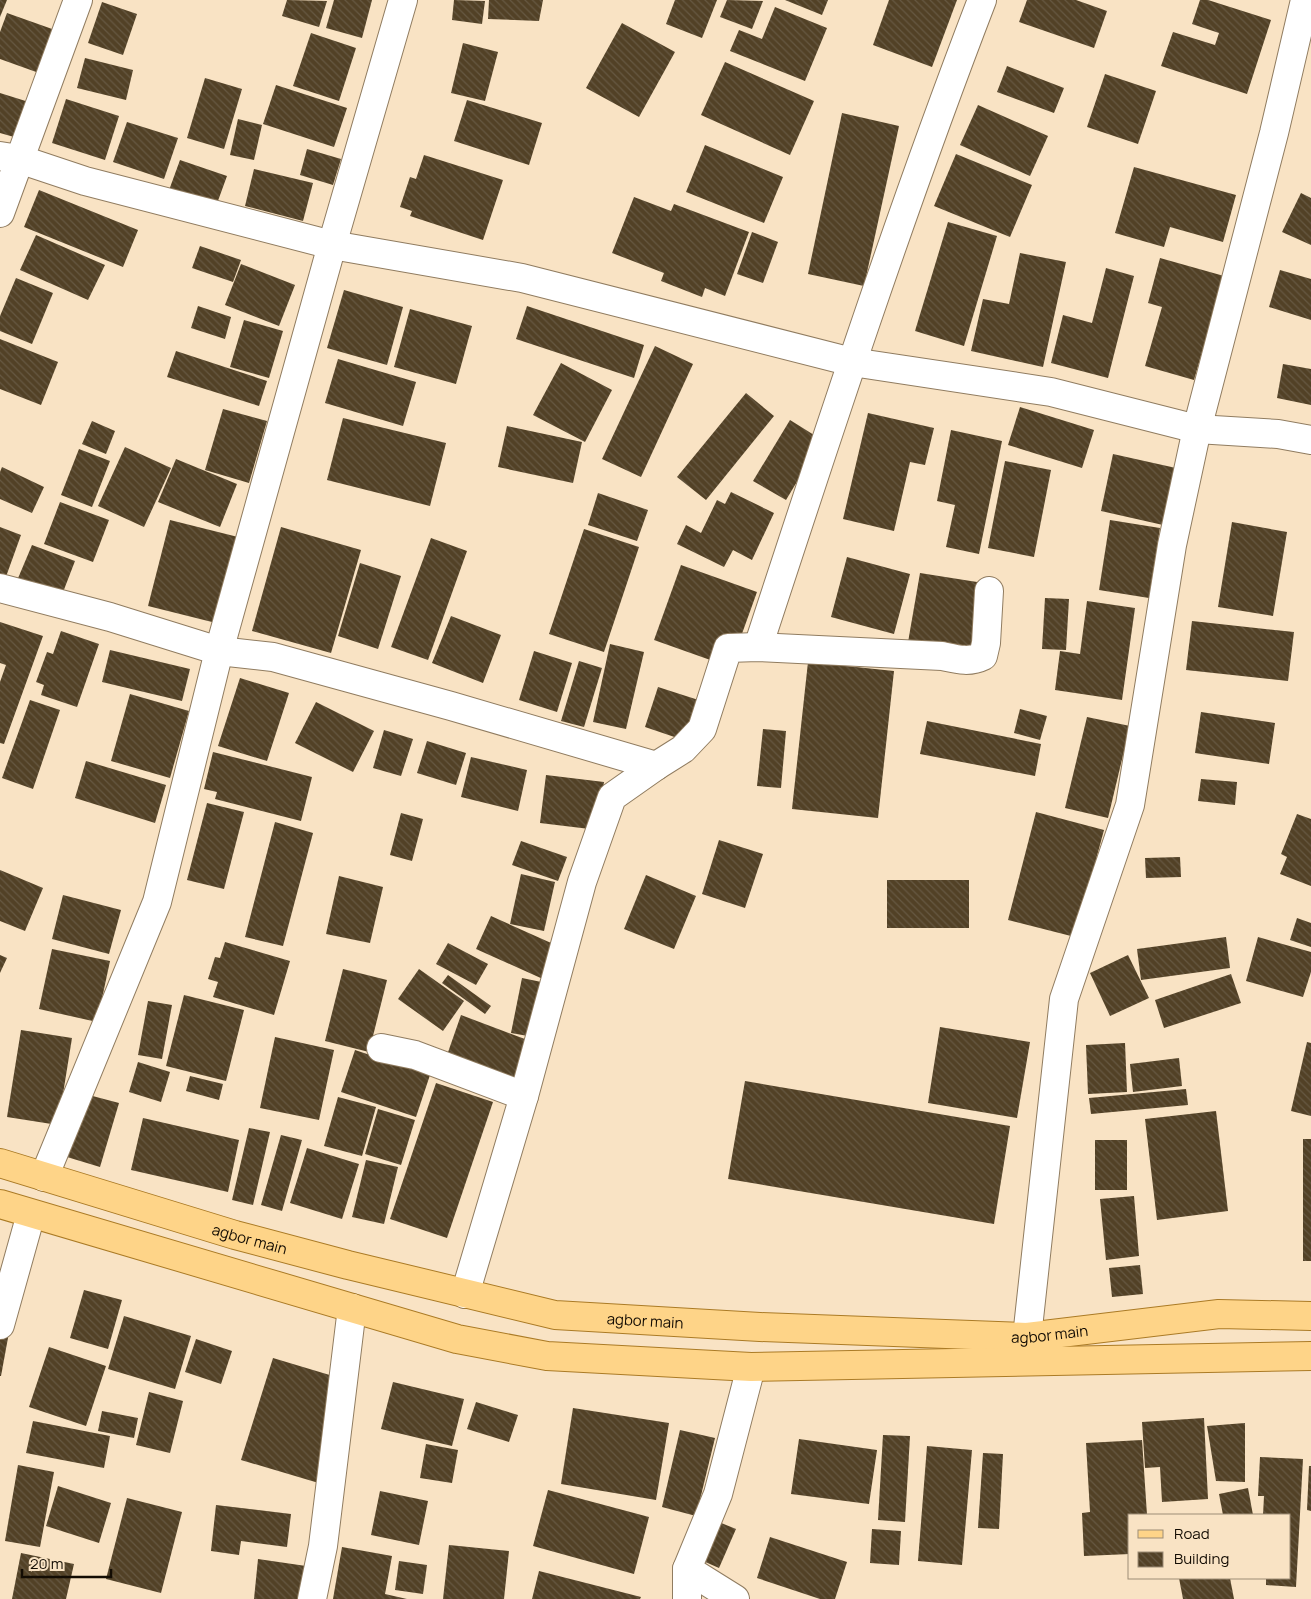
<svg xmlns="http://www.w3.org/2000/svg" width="1311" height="1599" font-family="Manrope,sans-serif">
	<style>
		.building { fill: url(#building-back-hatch) }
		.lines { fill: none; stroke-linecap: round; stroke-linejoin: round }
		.minor-casing { stroke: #907c60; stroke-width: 30 }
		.major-casing { stroke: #ab7b26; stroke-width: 30 }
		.minor { stroke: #fff; stroke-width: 28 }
		.major { stroke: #fed488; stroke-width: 28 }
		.labels { text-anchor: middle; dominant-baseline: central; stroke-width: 5; stroke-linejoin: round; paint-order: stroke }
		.street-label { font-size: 15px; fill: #130c03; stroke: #f9e3c4 }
	</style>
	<defs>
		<pattern id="building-back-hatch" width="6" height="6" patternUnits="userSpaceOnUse" patternTransform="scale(1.25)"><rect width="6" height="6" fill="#524126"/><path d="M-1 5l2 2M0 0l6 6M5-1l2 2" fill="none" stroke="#665842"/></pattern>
	</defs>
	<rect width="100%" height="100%" fill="#f9e3c4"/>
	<!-- building -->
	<g class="building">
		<path d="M0 0H7L0 17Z"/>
		<path d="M287 0 327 1 319 27 282 16Z"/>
		<path d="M334 0H372L362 38 326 28Z"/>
		<path d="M454 0 485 1 482 24 452 20Z"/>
		<path d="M489 0H543L539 21 488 19Z"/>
		<path d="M675 0H717L702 38 666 24Z"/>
		<path d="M727 0 763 1 752 29 720 17Z"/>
		<path d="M785 0H828L822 15Z"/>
		<path d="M889 0H957L932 67 873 45Z"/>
		<path d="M1027 0H1076L1107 11 1094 48 1019 22Z"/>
		<path d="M1200 0H1208L1271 20 1247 94 1161 66 1173 32 1215 45 1219 33 1192 24Z"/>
		<path d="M102 2 137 14 123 55 88 43Z"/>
		<path d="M775 7 827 28 805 81 730 51 739 30 762 39Z"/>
		<path d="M7 13 55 30 39 73 0 59V32Z"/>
		<path d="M622 23 675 52 639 117 586 88Z"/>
		<path d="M311 33 356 48 339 101 293 86Z"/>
		<path d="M463 43 498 52 485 101 451 93Z"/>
		<path d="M85 58 133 70 126 100 77 88Z"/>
		<path d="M725 62 814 101 790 155 701 115Z"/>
		<path d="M1007 66 1064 88 1054 113 997 92Z"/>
		<path d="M1105 74 1156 91 1138 144 1087 127Z"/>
		<path d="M205 78 242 89 224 149 187 138Z"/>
		<path d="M276 85 347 108 334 147 263 124Z"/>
		<path d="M0 93 32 103 21 139 0 133Z"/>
		<path d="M66 99 119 116 105 160 52 143Z"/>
		<path d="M467 100 542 123 529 165 454 141Z"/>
		<path d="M978 105 1048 136 1030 176 960 145Z"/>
		<path d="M842 113 899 126 864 286 808 274Z"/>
		<path d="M238 119 262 125 254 160 230 155Z"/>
		<path d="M127 122 178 138 164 179 113 162Z"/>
		<path d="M705 145 783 177 764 223 686 192Z"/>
		<path d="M307 149 341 159 333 185 300 175Z"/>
		<path d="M956 154 1032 185 1010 237 934 206Z"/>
		<path d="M424 155 503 180 483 240 410 216 412 211 400 207 410 177 416 179Z"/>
		<path d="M180 160 227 176 215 209 168 193Z"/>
		<path d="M1134 167 1236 195 1223 242 1170 227 1164 247 1115 233Z"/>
		<path d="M254 169 313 183 303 221 245 206Z"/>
		<path d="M39 190 138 230 123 267 24 227Z"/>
		<path d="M1301 193 1311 198V245L1282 232Z"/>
		<path d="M634 197 671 211 674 204 749 232 725 296 705 288 702 297 661 281 664 273 612 253Z"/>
		<path d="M948 222 997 236 964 346 915 331Z"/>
		<path d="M752 232 778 242 763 283 737 274Z"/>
		<path d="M36 235 105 265 88 300 20 270Z"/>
		<path d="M200 246 241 260 233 282 192 268Z"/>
		<path d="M1020 253 1066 262 1043 367 971 351 983 299 1009 304Z"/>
		<path d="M1160 258 1224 276 1194 380 1145 366 1162 307 1148 303Z"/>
		<path d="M241 264 295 285 279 326 225 305Z"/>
		<path d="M1106 268 1134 276 1108 378 1051 363 1063 315 1092 323Z"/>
		<path d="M1280 270 1311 279V320L1269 307Z"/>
		<path d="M16 278 53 293 32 344 0 331V316Z"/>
		<path d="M344 290 403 307 387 365 327 348Z"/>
		<path d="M198 306 231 317 225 339 191 328Z"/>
		<path d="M527 306 644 345 634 378 516 339Z"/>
		<path d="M410 309 472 326 456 384 394 367Z"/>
		<path d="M244 320 283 331 269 378 230 367Z"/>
		<path d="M0 339 58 362 41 405 0 389Z"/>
		<path d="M655 346 693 364 641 477 602 459Z"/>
		<path d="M176 351 267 381 259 406 167 377Z"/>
		<path d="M338 359 416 382 403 426 325 403Z"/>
		<path d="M561 363 612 390 585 442 533 415Z"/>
		<path d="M1283 364 1311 369V405L1277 398Z"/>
		<path d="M746 393 774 416 706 500 677 477Z"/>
		<path d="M1020 407 1094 430 1082 468 1008 445Z"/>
		<path d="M223 409 267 421 249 483 205 470Z"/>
		<path d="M868 413 934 428 925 465 910 462 894 531 843 519Z"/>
		<path d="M343 418 446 443 430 506 327 480Z"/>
		<path d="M790 420 822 440 786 500 753 481Z"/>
		<path d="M92 421 115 431 106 454 82 444Z"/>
		<path d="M507 426 582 442 573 483 498 467Z"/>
		<path d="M951 430 1002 441 979 554 946 547 955 505 937 501Z"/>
		<path d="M125 447 171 468 144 527 98 506Z"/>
		<path d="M79 449 110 461 92 507 61 495Z"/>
		<path d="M1113 454 1176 468 1163 525 1101 511Z"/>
		<path d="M176 459 237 484 220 527 158 502Z"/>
		<path d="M1005 461 1051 470 1034 557 988 548Z"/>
		<path d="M2 467 44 487 32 513 0 499V472Z"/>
		<path d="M731 492 774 513 752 560 733 550 724 567 677 544 686 525 701 533 717 500 725 504Z"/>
		<path d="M598 493 648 510 637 541 588 525Z"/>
		<path d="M60 502 109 520 93 562 44 544Z"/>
		<path d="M170 520 238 537 216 623 148 606Z"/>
		<path d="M1110 520 1160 528 1149 598 1099 590Z"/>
		<path d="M1232 522 1287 532 1273 616 1218 607Z"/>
		<path d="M0 527 21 535 3 585 0 584Z"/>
		<path d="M281 527 361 550 331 653 252 631Z"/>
		<path d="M584 529 639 547 604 652 549 634Z"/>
		<path d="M431 538 467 551 428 660 391 647Z"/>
		<path d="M32 545 75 561 60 600 16 583Z"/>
		<path d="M847 557 910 574 894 634 831 617Z"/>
		<path d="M360 563 401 576 378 649 338 636Z"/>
		<path d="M681 565 757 592 730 667 654 640Z"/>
		<path d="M920 573 996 585 983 661 907 648Z"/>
		<path d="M1045 598 1069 599 1066 650 1042 649Z"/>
		<path d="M1087 601 1135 608 1122 700 1055 690 1060 651 1080 654Z"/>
		<path d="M451 616 501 635 483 683 432 663Z"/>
		<path d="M1192 621 1294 632 1288 681 1186 670Z"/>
		<path d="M0 622 43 636 4 744 0 743V682L6 665 0 663Z"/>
		<path d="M61 631 99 644 77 707 41 695 44 685 36 682 47 652 53 654Z"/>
		<path d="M610 644 644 652 626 729 593 722Z"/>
		<path d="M110 650 190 669 182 701 102 682Z"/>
		<path d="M534 651 572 663 557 712 519 700Z"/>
		<path d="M579 661 602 668 584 727 561 721Z"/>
		<path d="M808 662 894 671 878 818 792 809Z"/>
		<path d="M240 678 289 693 267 761 218 746Z"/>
		<path d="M658 687 714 705 701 746 645 727Z"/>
		<path d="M130 694 189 711 170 778 111 761Z"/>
		<path d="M30 700 60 710 33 789 2 778Z"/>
		<path d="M316 702 374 731 353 772 295 743Z"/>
		<path d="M1020 709 1047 716 1040 740 1014 733Z"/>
		<path d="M1201 712 1275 723 1269 764 1195 753Z"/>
		<path d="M1087 717 1130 726 1108 818 1065 808Z"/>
		<path d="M927 721 1041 744 1035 776 920 754Z"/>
		<path d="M763 729 786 731 781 788 757 786Z"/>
		<path d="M384 730 413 739 401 776 373 768Z"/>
		<path d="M427 741 466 753 456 785 417 773Z"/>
		<path d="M213 752 312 777 301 821 215 799 217 792 204 789Z"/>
		<path d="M471 757 527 770 518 811 461 797Z"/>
		<path d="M86 761 166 785 155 823 75 798Z"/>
		<path d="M546 775 604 782 598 830 540 823Z"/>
		<path d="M1201 779 1237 782 1235 805 1198 801Z"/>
		<path d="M207 803 244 812 224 889 187 880Z"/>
		<path d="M1036 812 1104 830 1075 937 1008 920Z"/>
		<path d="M401 813 423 819 412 861 390 855Z"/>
		<path d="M1297 814 1311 819V886L1280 874 1287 857 1281 854Z"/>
		<path d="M275 822 313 833 283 946 245 937Z"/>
		<path d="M719 840 763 854 745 908 702 894Z"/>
		<path d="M521 841 567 857 558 881 512 865Z"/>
		<path d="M1180 857 1181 877 1146 878 1145 858Z"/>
		<path d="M0 870 43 888 25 931 0 921Z"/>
		<path d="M521 874 555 882 544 931 510 924Z"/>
		<path d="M646 875 696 896 674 949 624 929Z"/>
		<path d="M339 876 383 887 370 943 326 934Z"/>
		<rect x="887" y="880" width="82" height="48"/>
		<path d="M63 895 121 910 109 954 52 939Z"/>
		<path d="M491 916 569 951 554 984 476 949Z"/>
		<path d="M1297 918 1311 923V947L1290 940Z"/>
		<path d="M1226 937 1230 968 1141 980 1137 949Z"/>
		<path d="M1258 937 1311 952V972L1303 997 1246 981Z"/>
		<path d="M225 942 290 961 274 1015 213 997 218 982 208 979 215 957 220 958Z"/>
		<path d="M448 943 488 964 476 985 436 964Z"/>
		<path d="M52 949 110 961 97 1022 39 1009Z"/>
		<path d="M0 955 7 958 0 973Z"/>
		<path d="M1128 955 1149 998 1110 1016 1090 973Z"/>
		<path d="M343 969 387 980 369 1052 325 1041Z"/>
		<path d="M419 969 464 1001 443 1031 398 999Z"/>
		<path d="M1231 974 1241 1003 1164 1028 1155 1000Z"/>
		<path d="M448 975 491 1006 485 1014 442 983Z"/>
		<path d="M522 978 556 985 545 1039 511 1033Z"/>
		<path d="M184 995 244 1010 226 1081 166 1066Z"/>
		<path d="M148 1001 172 1005 162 1059 138 1055Z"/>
		<path d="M461 1015 549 1048 534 1090 446 1058Z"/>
		<path d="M940 1027 1030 1042 1017 1118 928 1103Z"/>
		<path d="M21 1030 72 1038 58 1125 7 1117Z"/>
		<path d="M275 1037 334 1050 319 1120 260 1108Z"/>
		<path d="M1307 1042 1311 1043V1116L1291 1111Z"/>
		<path d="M1125 1043 1127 1092 1088 1094 1086 1045Z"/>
		<path d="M355 1050 430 1075 416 1117 341 1092Z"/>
		<path d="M1179 1058 1182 1086 1133 1092 1130 1064Z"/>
		<path d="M138 1062 170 1072 161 1102 129 1092Z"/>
		<path d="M190 1076 223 1084 219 1100 186 1091Z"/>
		<path d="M745 1081 1010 1126 994 1224 728 1179Z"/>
		<path d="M436 1083 493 1102 447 1238 390 1219Z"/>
		<path d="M1186 1089 1188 1105 1091 1114 1089 1098Z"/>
		<path d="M85 1094 119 1103 100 1167 67 1157Z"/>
		<path d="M338 1097 376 1107 362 1156 324 1146Z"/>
		<path d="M378 1109 415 1120 401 1165 365 1154Z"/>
		<path d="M1216 1111 1228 1211 1157 1220 1145 1119Z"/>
		<path d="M143 1118 239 1140 228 1192 131 1170Z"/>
		<path d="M249 1128 270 1132 253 1205 232 1200Z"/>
		<path d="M281 1135 302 1140 282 1211 261 1205Z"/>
		<rect x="1303" y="1139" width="8" height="122"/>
		<rect x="1095" y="1140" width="32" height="50"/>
		<path d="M307 1148 359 1164 342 1219 290 1203Z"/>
		<path d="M366 1160 398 1167 384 1224 352 1217Z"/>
		<path d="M1134 1196 1139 1256 1106 1260 1100 1199Z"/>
		<path d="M1140 1265 1143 1294 1112 1297 1109 1268Z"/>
		<path d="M84 1290 122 1300 108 1349 70 1338Z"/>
		<path d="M124 1316 191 1336 175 1389 108 1369Z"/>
		<path d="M0 1325 10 1327 1 1376H0Z"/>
		<path d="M196 1339 232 1351 221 1384 185 1372Z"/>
		<path d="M49 1347 106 1366 86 1426 29 1407Z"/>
		<path d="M273 1358 353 1382 322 1484 241 1460Z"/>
		<path d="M393 1382 464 1399 452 1446 381 1429Z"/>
		<path d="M149 1392 183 1401 170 1453 136 1445Z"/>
		<path d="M476 1402 518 1415 509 1442 467 1429Z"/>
		<path d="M573 1408 669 1423 656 1500 561 1484Z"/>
		<path d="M102 1411 138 1418 134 1438 98 1431Z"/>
		<path d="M1204 1418 1208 1499 1162 1502 1160 1467 1145 1468 1142 1422Z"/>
		<path d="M33 1421 110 1436 104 1468 26 1453Z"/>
		<path d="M1245 1423V1482L1216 1481 1207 1426Z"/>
		<path d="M680 1430 715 1438 696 1516 662 1507Z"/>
		<path d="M883 1435 910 1436 905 1522 878 1520Z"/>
		<path d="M799 1439 877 1450 869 1504 791 1494Z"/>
		<path d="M1142 1440 1147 1515H1130V1554L1084 1556 1082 1513 1090 1512 1086 1443Z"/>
		<path d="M426 1444 458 1450 452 1483 420 1478Z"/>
		<path d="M927 1446 972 1450 962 1565 918 1561Z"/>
		<path d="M983 1453 1003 1454 999 1529 978 1528Z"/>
		<path d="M1260 1457 1303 1459 1296 1587 1266 1585V1578H1290V1515H1263L1264 1496H1258Z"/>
		<path d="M18 1465 54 1472 40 1547 5 1541Z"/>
		<path d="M1309 1466H1311V1511L1307 1510Z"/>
		<path d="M58 1486 111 1503 99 1543 46 1526Z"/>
		<path d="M1248 1488 1253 1515H1223L1219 1494Z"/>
		<path d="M548 1490 649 1517 634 1574 533 1546Z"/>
		<path d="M380 1491 428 1501 419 1545 371 1535Z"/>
		<path d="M127 1498 182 1512 161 1593 106 1579Z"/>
		<path d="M216 1505 291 1514 287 1547 241 1541 239 1555 211 1551Z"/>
		<path d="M704 1516 736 1529 719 1568 687 1554Z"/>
		<path d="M872 1529 901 1531 899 1565 870 1563Z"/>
		<path d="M770 1537 847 1562 835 1599H820L757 1578Z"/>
		<path d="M449 1545 509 1551 504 1599H443Z"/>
		<path d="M342 1547 392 1556 385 1594 407 1599H333Z"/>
		<path d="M21 1553 74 1564 66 1599H12Z"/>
		<path d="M258 1559 306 1566 302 1599H254Z"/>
		<path d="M399 1561 427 1565 423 1594 395 1590Z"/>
		<path d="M539 1571 641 1597 640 1599H532Z"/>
		<path d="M1179 1578H1230L1234 1599H1183Z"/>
	</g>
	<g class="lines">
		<!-- minor casing -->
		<g class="minor-casing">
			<g id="minor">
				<path d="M0 156 19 159 85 181 332 245 522 278 852 362 1051 392 1197 429 1278 434 1311 440"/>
				<path d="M0 213 78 0"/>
				<path d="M0 588 110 617 219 651 273 657 451 706 656 766"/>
				<path d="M758 647C829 430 900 213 982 0"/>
				<path d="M381 1048 415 1055 524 1096"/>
				<path d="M44 1177 157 902 219 651 332 245 403 0"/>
				<path d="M465 1294 524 1096 582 882 612 797 656 766 683 749 702 729 728 648 758 647 942 656C956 659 969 663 983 656L986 643 989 591"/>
				<path d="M0 1325 31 1214"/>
				<path d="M1027 1337 1064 999 1130 805 1172 545 1197 429 1274 133 1305 0"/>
				<path d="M687 1569 735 1599"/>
				<path d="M312 1599 323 1546 352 1308"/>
				<path d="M687 1599V1569L718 1494 751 1367"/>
			</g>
		</g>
		<!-- major casing -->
		<g class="major-casing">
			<g id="major">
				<path id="s1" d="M0 1163 235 1235 348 1265 555 1315 760 1327 1027 1337 1219 1314 1311 1316"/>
				<path d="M0 1204 457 1339 547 1356 751 1367 1311 1356"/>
			</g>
		</g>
		<!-- minor -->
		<use href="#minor" class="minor"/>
		<!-- major -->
		<use href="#major" class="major"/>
	</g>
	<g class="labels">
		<!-- street labels -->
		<g class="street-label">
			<text stroke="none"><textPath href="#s1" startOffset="261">agbor main</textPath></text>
			<text stroke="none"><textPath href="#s1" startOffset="666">agbor main</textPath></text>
			<text stroke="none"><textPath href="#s1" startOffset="1071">agbor main</textPath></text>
		</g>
	</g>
	<!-- legend -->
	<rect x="1128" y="1514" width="162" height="65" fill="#f9e3c4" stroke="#9d8d77"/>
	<rect x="1138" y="1530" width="25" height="8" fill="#fed488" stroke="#9d8d77"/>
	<text x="1174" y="1539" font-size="15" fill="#130c03">Road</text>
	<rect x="1138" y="1552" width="25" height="15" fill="url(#building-back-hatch)" stroke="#9d8d77"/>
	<text x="1174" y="1564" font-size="15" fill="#130c03">Building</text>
	<!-- scale -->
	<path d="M22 1569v8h89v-8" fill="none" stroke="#130c03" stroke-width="2.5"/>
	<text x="30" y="1569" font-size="15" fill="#130c03" stroke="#f9e3c4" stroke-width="4" paint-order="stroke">20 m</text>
</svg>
